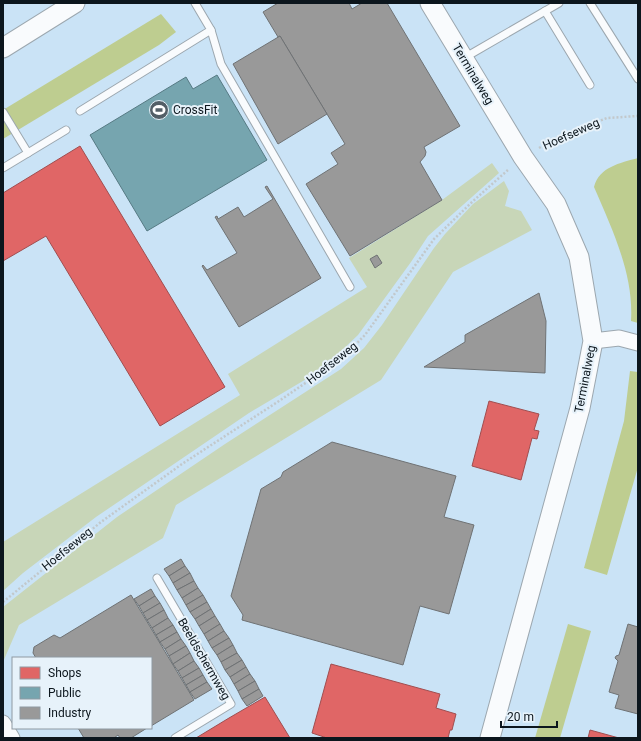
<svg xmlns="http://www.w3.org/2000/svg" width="641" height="741" font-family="Roboto,sans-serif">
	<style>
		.built { fill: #cae3f6; fill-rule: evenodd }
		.green { fill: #c8d6b8 }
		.water { fill: #becd90 }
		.shops { fill: #e06666; stroke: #a04e50 }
		.public { fill: #76a5af; stroke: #567a83 }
		.industry { fill: #999; stroke: #6f7274 }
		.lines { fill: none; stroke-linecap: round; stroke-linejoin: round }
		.service-casing { stroke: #9ca7af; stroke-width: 9 }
		.minor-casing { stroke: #9ca7af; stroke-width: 17 }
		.tertiary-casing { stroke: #9ca7af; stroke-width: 21 }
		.path { stroke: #c2c8cb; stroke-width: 2.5; stroke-dasharray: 2 2; stroke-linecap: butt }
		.service { stroke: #f9fbfd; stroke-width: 7 }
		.minor { stroke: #f9fbfd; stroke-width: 15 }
		.tertiary { stroke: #f9fbfd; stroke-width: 19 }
		.labels { text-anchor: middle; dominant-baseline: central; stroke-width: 4; stroke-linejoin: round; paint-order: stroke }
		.street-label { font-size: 12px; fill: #0c161d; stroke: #e7f2fa }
		.poi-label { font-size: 12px; fill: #0c161d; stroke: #e7f2fa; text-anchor: start }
	</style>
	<rect width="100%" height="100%" fill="#d7e6f1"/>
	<!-- built -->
	<path class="built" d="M3 3H638V738H3ZM13 658H151V728H13Z"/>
	<!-- green -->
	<g class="green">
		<path d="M492 163 499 173 428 236 411 262 358 335 338 354 308 378 249 413 96 517 23 573 3 591V542L240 395 228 374 367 287 349 258 442 200Z"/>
		<path d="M504 181 509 191 505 206 521 211 532 230 453 272 381 380 176 505 163 538 19 625 3 662V607L117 517 225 444 341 369 364 348 382 325 434 248 445 234 473 204Z"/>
	</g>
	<!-- water -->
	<g class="water">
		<path d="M161 14 176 32 159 45 3 139V110Z"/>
		<path d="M638 158V323L631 321C634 274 612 229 594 187 599 167 620 163 638 158Z"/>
		<path d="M630 371 638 372V467L607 575 584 568 624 421Z"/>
		<path d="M568 624 591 631 560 738H535Z"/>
	</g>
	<!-- shops -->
	<g class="shops">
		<path d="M80 146 225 387 160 426 46 236 3 261V193Z"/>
		<path d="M489 401 539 414 534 430 539 431 537 439 532 438 521 480 472 466Z"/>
		<path d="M331 664 440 694 436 708 456 714 452 730H450L448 738H449H327L312 733Z"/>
		<path d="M265 697 290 738H196L229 718Z"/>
		<path d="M590 730 619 738H588Z"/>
	</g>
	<!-- public -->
	<path class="public" d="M217 75 267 160 147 231 90 135 186 77 193 89Z"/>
	<!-- industry -->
	<g class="industry">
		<path d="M278 3H349L352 9 362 3H387L460 126 424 147 426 152 425 156 420 162 442 200 350 256 306 184 338 164 331 153 345 144 280 36 278 37 263 12Z"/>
		<path d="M280 36 327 114 278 144 233 64Z"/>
		<path d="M267 186 321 278 239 327 202 266 203 265 207 270 237 253 215 217 217 216 218 219 238 207 244 217 273 199 265 187Z"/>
		<path d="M377 255 382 263 375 268 370 259Z"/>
		<path d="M539 293 546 321 545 373 424 367 465 342V335Z"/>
		<path d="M332 442 456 476 444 517 474 525 449 614 420 606 403 665 242 620 243 615 231 596 261 489 281 477 283 472Z"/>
		<path d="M181 559 185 566 169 576 164 569Z"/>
		<path d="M185 566 190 573 173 583 169 576Z"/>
		<path d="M190 573 194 581 177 590 173 583Z"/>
		<path d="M194 581 198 588 182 598 177 590Z"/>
		<path d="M198 588 203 595 186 605 182 598Z"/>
		<path d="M151 589 155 596 139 606 134 599Z"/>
		<path d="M131 595 194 700 151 726V658H36L33 653 34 647 54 635 60 638Z"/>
		<path d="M203 595 207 602 190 612 186 605Z"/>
		<path d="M155 596 160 603 143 613 139 606Z"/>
		<path d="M207 602 211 609 195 619 190 612Z"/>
		<path d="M160 603 164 610 147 620 143 613Z"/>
		<path d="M211 609 215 616 199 626 195 619Z"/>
		<path d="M164 610 168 618 152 628 147 620Z"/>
		<path d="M215 616 220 624 204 634 199 626Z"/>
		<path d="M168 618 173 625 156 635 152 628Z"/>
		<path d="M220 624 224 631 208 641 204 634Z"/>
		<path d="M628 624 638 627V714L615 708 619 695 609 692 618 661 615 658 616 656 619 655Z"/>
		<path d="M173 625 177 632 160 642 156 635Z"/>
		<path d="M224 631 229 638 212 648 208 641Z"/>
		<path d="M177 632 181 639 165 649 160 642Z"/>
		<path d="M229 638 233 645 217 655 212 648Z"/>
		<path d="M181 639 186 646 169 656 165 649Z"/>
		<path d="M233 645 237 653 221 662 217 655Z"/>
		<path d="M186 646 190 653 173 664 169 656Z"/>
		<path d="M190 653 194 661 178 671 173 664Z"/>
		<path d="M237 653 242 660 225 670 221 662Z"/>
		<path d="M242 660 246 667 230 677 225 670Z"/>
		<path d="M194 661 199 668 182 678 178 671Z"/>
		<path d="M246 667 250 674 234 684 230 677Z"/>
		<path d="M199 668 203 675 186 685 182 678Z"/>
		<path d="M250 674 255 681 238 691 234 684Z"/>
		<path d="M203 675 207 682 190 692 186 685Z"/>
		<path d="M255 681 259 689 242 699 238 691Z"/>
		<path d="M207 682 212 689 195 699 190 692Z"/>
		<path d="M259 689 263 696 247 706 242 699Z"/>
		<path d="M78 728H147L131 738H120L118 735 114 738H84Z"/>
	</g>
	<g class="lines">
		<!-- service casing -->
		<g class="service-casing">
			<g id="service">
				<path d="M590 3 638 79"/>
				<path d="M545 11 590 85"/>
				<path d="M211 30 221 64 350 287"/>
				<path d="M464 58 559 3"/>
				<path d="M80 111 211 30 195 3"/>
				<path d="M3 112 28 153"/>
				<path d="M3 168 66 130"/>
				<path d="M157 578 231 704 175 738"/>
			</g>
		</g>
		<!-- minor casing -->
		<g class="minor-casing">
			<g id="minor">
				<path d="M593 341 619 338 638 343"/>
				<path d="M3 723 12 738"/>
			</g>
		</g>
		<!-- tertiary casing -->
		<g class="tertiary-casing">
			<g id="tertiary">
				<path d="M430 3 523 157 556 204 579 257 593 341 580 408 490 738"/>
				<path d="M3 48 75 3"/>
			</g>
		</g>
		<!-- path -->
		<g class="path">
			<path d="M539 148 562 135 607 118 638 116"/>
			<path d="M3 602 101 522 182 464 279 401 342 358 365 335 434 239 472 202 509 169"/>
		</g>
		<!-- service -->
		<use href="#service" class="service"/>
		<!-- minor -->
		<use href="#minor" class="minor"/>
		<!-- tertiary -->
		<use href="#tertiary" class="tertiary"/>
	</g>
	<!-- icons -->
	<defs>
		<g id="stadium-disc" transform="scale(1)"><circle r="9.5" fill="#535f67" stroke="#e7f2fa"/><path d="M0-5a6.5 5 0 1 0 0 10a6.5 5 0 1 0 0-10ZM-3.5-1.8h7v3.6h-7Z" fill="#fff"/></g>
	</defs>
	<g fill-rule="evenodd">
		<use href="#stadium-disc" x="159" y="110"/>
	</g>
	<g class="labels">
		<!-- street labels -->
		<g class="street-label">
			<text transform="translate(473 74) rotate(59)">Terminalweg</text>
			<text transform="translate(571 134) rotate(-24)">Hoefseweg</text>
			<text transform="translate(332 363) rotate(-38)">Hoefseweg</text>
			<text transform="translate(585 379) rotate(-79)">Terminalweg</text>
			<text transform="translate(67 549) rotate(-39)">Hoefseweg</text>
			<text transform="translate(204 659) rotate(60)">Beeldschermweg</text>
		</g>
		<!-- poi labels -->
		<g class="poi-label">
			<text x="173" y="110">CrossFit</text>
		</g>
	</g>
	<!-- border -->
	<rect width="641" height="741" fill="none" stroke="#0c161d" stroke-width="8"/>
	<!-- legend -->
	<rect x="12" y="657" width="140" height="72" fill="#e7f2fa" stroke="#8f9aa2"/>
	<rect x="20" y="667" width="20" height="12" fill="#e06666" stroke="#8f9aa2"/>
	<text x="48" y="677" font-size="12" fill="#0c161d">Shops</text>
	<rect x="20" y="687" width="20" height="12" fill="#76a5af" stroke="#8f9aa2"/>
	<text x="48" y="697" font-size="12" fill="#0c161d">Public</text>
	<rect x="20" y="707" width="20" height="12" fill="#999999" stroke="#8f9aa2"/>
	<text x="48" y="717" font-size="12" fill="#0c161d">Industry</text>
	<!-- scale -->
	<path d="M501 721v6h56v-6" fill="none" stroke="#0c161d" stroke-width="2"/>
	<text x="507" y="721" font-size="12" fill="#0c161d" stroke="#e7f2fa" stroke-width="3" paint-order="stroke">20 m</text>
</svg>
